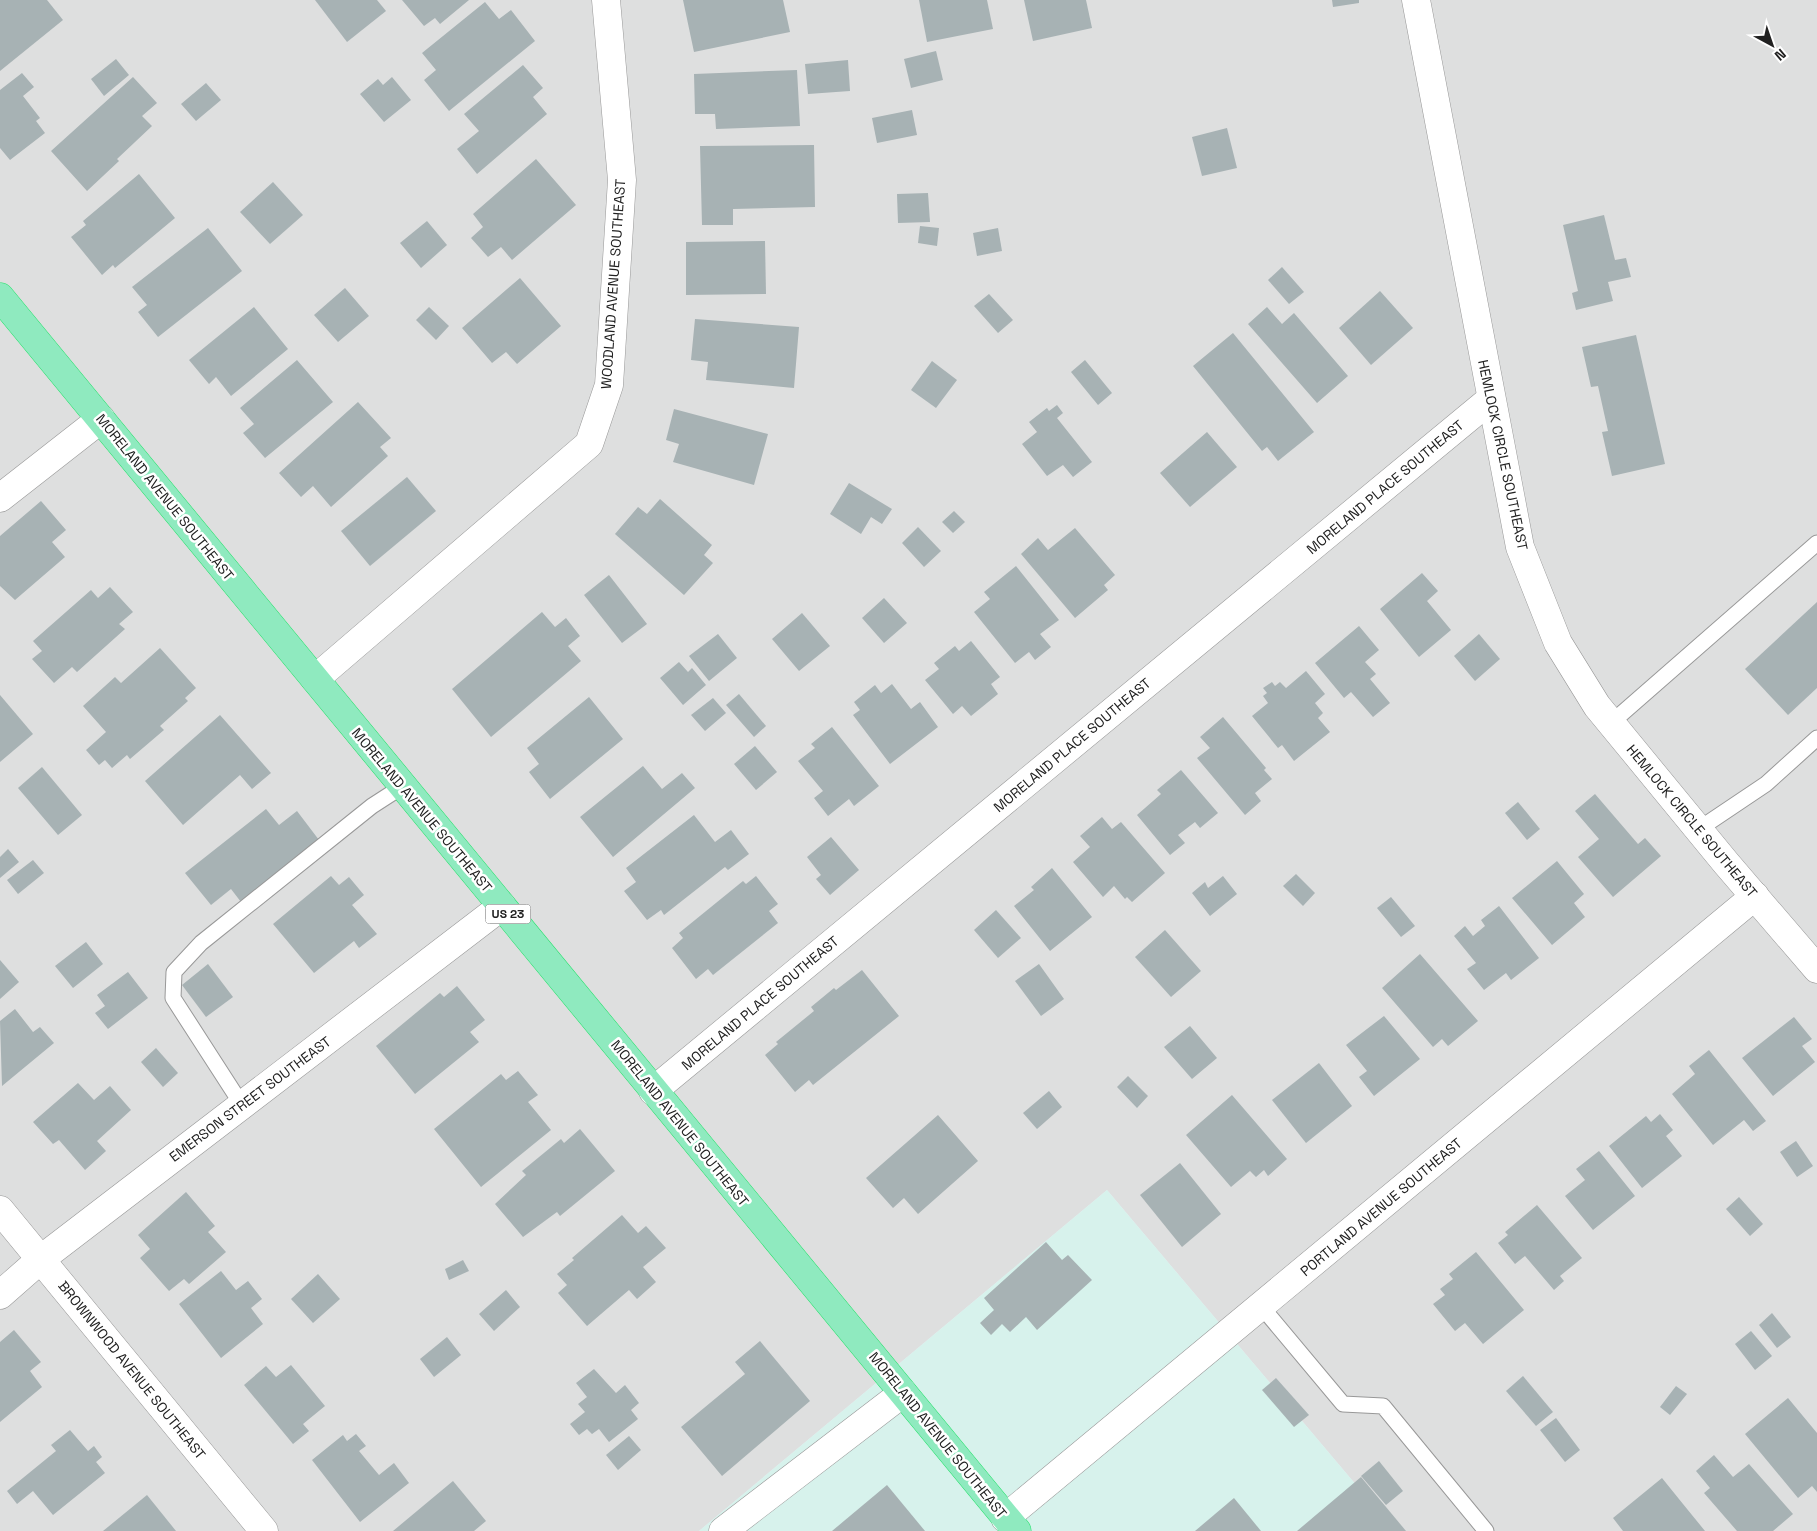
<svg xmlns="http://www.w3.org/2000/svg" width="1817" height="1531" font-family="'Space Grotesk',sans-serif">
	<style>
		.residential { fill: #dedfdf }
		.commercial { fill: #d7f2ec }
		.building { fill: #a7b2b4 }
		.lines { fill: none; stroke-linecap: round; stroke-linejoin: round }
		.lane-casing { stroke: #989898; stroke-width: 17 }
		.street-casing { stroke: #989898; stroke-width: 29 }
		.highway-casing { stroke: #24e16a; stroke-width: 29 }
		.lane { stroke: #fff; stroke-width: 15 }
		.street { stroke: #fff; stroke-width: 28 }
		.highway { stroke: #8feabf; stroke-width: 28 }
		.labels { text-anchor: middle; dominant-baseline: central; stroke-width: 5; stroke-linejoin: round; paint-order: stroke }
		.shield { fill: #fff; stroke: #646464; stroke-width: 1 }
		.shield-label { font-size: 12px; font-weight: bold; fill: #212121 }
		.street-label { font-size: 14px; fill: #212121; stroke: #fff }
	</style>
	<rect width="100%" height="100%" fill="#e8eef2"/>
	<!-- residential -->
	<path class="residential" d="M0 0H1817V1531H1395L1107 1190 699 1531H0Z"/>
	<!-- commercial -->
	<path class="commercial" d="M1107 1190 1395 1531H699Z"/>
	<!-- building -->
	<g class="building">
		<path d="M0 0H47L63 20 0 71Z"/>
		<path d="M315 0H377L386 11 347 42Z"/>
		<path d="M402 0H469L440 24 435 18 424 26Z"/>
		<path d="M683 0H783L790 32 694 52Z"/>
		<path d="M919 0H987L993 29 927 42Z"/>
		<path d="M1024 0H1086L1092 28 1033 41Z"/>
		<path d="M1332 0H1359V3L1333 7Z"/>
		<path d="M485 2 499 19 511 10 535 41 449 111 424 80 436 70 422 53Z"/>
		<path d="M936 51 943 80 911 88 904 59Z"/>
		<path d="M116 59 129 75 104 96 91 79Z"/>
		<path d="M848 60 850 91 808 94 805 64Z"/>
		<path d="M523 65 543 88 533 97 547 114 477 174 457 149 479 131 464 114Z"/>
		<path d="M797 70 800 126 716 129 715 114H695L694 74Z"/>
		<path d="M22 73 34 87 23 96 40 118 36 121 45 133 10 160 0 148V90Z"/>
		<path d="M133 77 157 103 142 116 152 126 117 159 119 161 87 191 51 151Z"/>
		<path d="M392 77 411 100 384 122 360 94 378 79 383 85Z"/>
		<path d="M206 83 221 100 196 121 181 104Z"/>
		<path d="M912 110 917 135 877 143 872 118Z"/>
		<path d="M1227 128 1237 168 1202 176 1192 137Z"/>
		<path d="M814 145 815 207 733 209V225H702L700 146Z"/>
		<path d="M536 159 576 205 512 260 501 247 488 257 471 238 483 227 473 214Z"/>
		<path d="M139 174 175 218 115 268 113 265 102 275 71 237 86 225 83 221Z"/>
		<path d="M273 182 303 215 270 244 240 212Z"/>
		<path d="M928 193 930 222 898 223 897 194Z"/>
		<path d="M1604 215 1615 260 1626 258 1631 277 1608 282 1613 301 1576 310 1572 293 1578 291 1563 225Z"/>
		<path d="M427 221 447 245 421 268 400 243Z"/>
		<path d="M920 226 939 228 937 246 918 243Z"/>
		<path d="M208 228 242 271 158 337 138 312 147 305 132 287Z"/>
		<path d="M998 228 1002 251 977 256 973 233Z"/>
		<path d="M765 241 766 294 686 295V242Z"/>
		<path d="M1282 267 1304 292 1289 304 1268 280Z"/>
		<path d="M520 278 561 326 517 364 506 352 492 363 462 328Z"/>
		<path d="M345 288 369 316 338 342 314 315Z"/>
		<path d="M1380 291 1413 328 1371 365 1339 328Z"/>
		<path d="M989 294 1013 320 998 333 974 306Z"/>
		<path d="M254 307 288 349 231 396 216 377 209 384 189 360Z"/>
		<path d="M429 307 449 326 436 340 416 320Z"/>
		<path d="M1267 307 1282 324 1294 313 1348 376 1317 403 1248 324Z"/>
		<path d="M695 319 799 327 794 388 706 380 708 362 691 360Z"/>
		<path d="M1233 333 1314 432 1278 461 1267 447 1262 451 1193 366Z"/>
		<path d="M1636 335 1665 464 1612 476 1602 432 1608 431 1598 386 1591 387 1582 347Z"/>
		<path d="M297 360 333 402 265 458 243 433 254 424 240 408Z"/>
		<path d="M1085 360 1112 393 1098 405 1071 372Z"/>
		<path d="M932 361 957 380 936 408 911 390Z"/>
		<path d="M358 402 391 438 380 447 388 456 331 507 313 486 301 497 279 473Z"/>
		<path d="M1057 405 1063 413 1057 418 1092 462 1073 477 1063 465 1047 476 1022 444 1037 432 1029 422 1047 408 1049 411Z"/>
		<path d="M674 409 768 434 754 485 673 462 679 444 666 440Z"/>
		<path d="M1207 432 1237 467 1190 507 1160 473Z"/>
		<path d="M407 477 436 511 370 566 341 531Z"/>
		<path d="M849 483 892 509 882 524 871 517 861 534 830 514Z"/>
		<path d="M660 499 712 545 704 555 713 563 684 595 615 534 638 507 647 514Z"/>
		<path d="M41 501 66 530 52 542 65 557 15 600 0 586V536Z"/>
		<path d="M954 511 965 522 953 533 942 522Z"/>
		<path d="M918 527 941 551 924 567 902 543Z"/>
		<path d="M1075 528 1115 575 1104 585 1108 590 1075 618 1021 554 1038 538 1048 550Z"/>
		<path d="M1016 566 1059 620 1040 634 1051 647 1035 660 1029 652 1015 663 974 612 990 599 984 592Z"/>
		<path d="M1422 573 1438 591 1427 601 1451 630 1419 657 1380 609Z"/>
		<path d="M609 575 647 624 622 643 584 595Z"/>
		<path d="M110 587 133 612 119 624 125 629 77 672 72 667 54 683 32 659 42 651 33 641 91 590 98 598Z"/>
		<path d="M884 598 907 623 884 643 862 618Z"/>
		<path d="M1817 602V688L1788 715 1745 669Z"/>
		<path d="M542 612 555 627 566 618 580 636 568 646 581 661 491 737 452 689Z"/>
		<path d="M802 613 830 646 799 671 772 639Z"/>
		<path d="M1359 626 1379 650 1365 662 1376 674 1370 679 1390 703 1373 717 1351 692 1344 698 1315 663Z"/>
		<path d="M718 634 737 658 709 681 689 656Z"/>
		<path d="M1479 634 1500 659 1475 681 1454 656Z"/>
		<path d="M971 641 1000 677 991 684 998 694 971 716 962 706 953 714 925 680 939 669 934 663 955 646 959 651Z"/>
		<path d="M160 648 196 688 185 698 188 701 160 726 164 730 130 759 127 755 112 768 105 760 99 765 86 750 106 732 83 706 115 677 121 683Z"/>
		<path d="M679 662 688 672 692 668 706 685 683 705 660 678Z"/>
		<path d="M1306 671 1325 694 1315 703 1323 713 1318 718 1330 732 1294 761 1282 745 1278 748 1252 716 1268 703 1263 696 1267 693 1263 688 1272 682 1275 686 1280 682 1286 688Z"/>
		<path d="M892 684 911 709 920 702 938 727 890 764 853 715 860 710 854 702 875 685 881 693Z"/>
		<path d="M739 694 766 726 754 737 726 705Z"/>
		<path d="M0 695 33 734 0 762Z"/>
		<path d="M589 697 623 739 550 799 529 772 539 764 527 748Z"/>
		<path d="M713 698 726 713 705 731 691 715Z"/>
		<path d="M220 715 271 773 252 789 240 775 183 825 145 781Z"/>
		<path d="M1223 717 1266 768 1264 770 1272 779 1255 793 1261 801 1245 815 1197 758 1210 748 1200 737Z"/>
		<path d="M832 727 879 786 854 806 849 799 828 816 814 798 823 791 798 761 815 748 811 744Z"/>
		<path d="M755 746 777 772 756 790 734 764Z"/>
		<path d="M643 766 662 789 682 773 695 788 613 857 580 817Z"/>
		<path d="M42 767 82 815 58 835 18 788Z"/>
		<path d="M1181 770 1218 813 1200 828 1195 822 1178 835 1185 843 1170 855 1137 815 1161 794 1157 790Z"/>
		<path d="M1595 794 1638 844 1645 838 1661 856 1613 897 1578 857 1599 839 1575 811Z"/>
		<path d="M1518 802 1540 829 1527 840 1505 813Z"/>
		<path d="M266 809 279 825 297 811 319 840 241 902 231 889 211 905 185 873Z"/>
		<path d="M694 815 715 842 731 830 749 854 728 870 725 867 664 915 661 910 647 920 624 891 636 882 626 868Z"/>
		<path d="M1102 817 1112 829 1121 822 1165 873 1132 902 1127 897 1125 899 1114 886 1103 897 1073 862 1090 847 1080 836Z"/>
		<path d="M831 837 859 870 830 895 816 879 821 875 807 857Z"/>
		<path d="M8 849 19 862 0 878V857Z"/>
		<path d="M33 860 44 873 18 894 7 880Z"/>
		<path d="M1557 861 1584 894 1574 903 1585 917 1552 945 1512 898Z"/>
		<path d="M1052 868 1092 917 1050 951 1014 906 1034 890 1031 887Z"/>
		<path d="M1296 874 1315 893 1303 906 1283 886Z"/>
		<path d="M331 876 339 885 349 877 364 895 352 905 377 934 359 948 354 941 314 973 273 924Z"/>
		<path d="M756 876 778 904 769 911 778 923 713 975 708 969 696 979 672 948 683 938 679 933 743 881 746 884Z"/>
		<path d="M1223 876 1237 894 1210 916 1192 893 1205 882 1208 888Z"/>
		<path d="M1391 897 1415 926 1401 937 1377 908Z"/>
		<path d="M1499 906 1539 958 1511 980 1506 973 1484 990 1467 969 1476 963 1454 936 1465 926 1473 936 1485 926 1481 920Z"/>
		<path d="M996 910 1021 938 998 958 974 930Z"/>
		<path d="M1165 930 1201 971 1171 997 1135 957Z"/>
		<path d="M86 942 103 964 73 988 55 966Z"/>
		<path d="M1420 954 1478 1021 1448 1046 1442 1039 1433 1047 1382 988Z"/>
		<path d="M0 960 19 982 0 999Z"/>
		<path d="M208 964 233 997 206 1017 182 985Z"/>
		<path d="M1039 964 1064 999 1041 1016 1015 981Z"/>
		<path d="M862 970 899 1016 813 1085 809 1080 795 1092 765 1055 778 1044 776 1042 814 1011 811 1007 834 988 836 990Z"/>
		<path d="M128 972 148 998 108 1029 95 1013 105 1006 97 995Z"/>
		<path d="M457 986 485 1020 470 1032 479 1042 415 1094 376 1046 440 993 444 997Z"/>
		<path d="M15 1009 33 1032 40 1027 54 1043 2 1086 0 1021Z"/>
		<path d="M1384 1016 1420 1059 1374 1096 1359 1077 1367 1071 1346 1045Z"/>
		<path d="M1794 1017 1812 1039 1802 1046 1815 1062 1773 1096 1742 1058Z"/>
		<path d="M1190 1026 1217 1058 1192 1079 1164 1047Z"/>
		<path d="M156 1048 178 1073 163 1087 141 1062Z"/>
		<path d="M1709 1050 1766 1121 1753 1131 1744 1120 1713 1145 1672 1094 1695 1074 1689 1066Z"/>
		<path d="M1319 1063 1352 1106 1306 1143 1272 1100Z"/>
		<path d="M518 1071 538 1095 528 1102 551 1130 481 1187 434 1129 501 1074 506 1080Z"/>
		<path d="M1128 1076 1148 1096 1137 1108 1117 1087Z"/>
		<path d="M78 1083 94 1100 110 1086 131 1110 97 1141 106 1151 85 1170 59 1140 53 1144 33 1122Z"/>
		<path d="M1049 1091 1062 1107 1037 1129 1023 1113Z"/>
		<path d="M1232 1095 1287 1159 1268 1176 1264 1170 1256 1177 1250 1171 1231 1187 1186 1135Z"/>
		<path d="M1660 1114 1673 1130 1666 1136 1682 1156 1642 1188 1609 1146 1646 1116 1651 1122Z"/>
		<path d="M938 1115 978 1161 918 1214 904 1198 893 1208 866 1178Z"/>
		<path d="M580 1129 615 1171 560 1216 557 1212 523 1237 495 1204 526 1175 522 1171 561 1139 564 1143Z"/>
		<path d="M1796 1141 1813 1166 1797 1177 1780 1152Z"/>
		<path d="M1599 1151 1635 1196 1593 1230 1565 1196 1585 1180 1576 1169Z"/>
		<path d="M1180 1163 1221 1214 1182 1247 1140 1195Z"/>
		<path d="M186 1192 215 1226 208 1232 226 1252 189 1284 184 1279 169 1291 140 1258 150 1249 138 1235Z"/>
		<path d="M1739 1197 1763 1224 1750 1236 1726 1209Z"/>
		<path d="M1537 1205 1582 1258 1560 1276 1564 1281 1554 1290 1525 1256 1515 1264 1498 1243 1508 1235 1505 1232Z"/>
		<path d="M622 1215 638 1233 646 1226 666 1248 643 1267 656 1282 637 1299 629 1290 587 1326 558 1293 567 1285 557 1274 574 1260 572 1258Z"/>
		<path d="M1046 1242 1062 1260 1068 1255 1092 1280 1037 1330 1026 1317 1010 1332 1002 1324 991 1335 980 1323 994 1310 984 1298Z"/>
		<path d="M1476 1252 1524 1310 1483 1344 1465 1323 1455 1331 1433 1304 1445 1295 1440 1289 1453 1279 1449 1274Z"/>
		<path d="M463 1260 469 1271 449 1280 445 1269Z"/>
		<path d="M221 1271 236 1290 248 1281 262 1299 251 1308 263 1324 221 1358 179 1304Z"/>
		<path d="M318 1274 340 1299 313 1323 291 1299Z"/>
		<path d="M506 1290 520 1307 494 1331 479 1314Z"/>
		<path d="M1772 1313 1791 1337 1777 1348 1759 1325Z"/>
		<path d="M14 1330 41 1362 30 1371 42 1387 0 1422V1342Z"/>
		<path d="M1751 1331 1772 1356 1755 1370 1735 1344Z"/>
		<path d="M447 1337 461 1355 434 1377 420 1359Z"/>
		<path d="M760 1341 810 1401 722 1476 681 1427 745 1374 735 1362Z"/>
		<path d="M291 1365 325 1406 303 1424 309 1431 293 1444 244 1385 266 1366 276 1377Z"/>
		<path d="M594 1369 616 1393 625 1385 639 1403 631 1410 638 1419 609 1442 599 1429 592 1434 587 1429 579 1435 570 1424 585 1412 578 1404 587 1397 576 1383Z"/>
		<path d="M1523 1376 1553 1412 1536 1426 1506 1391Z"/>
		<path d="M1276 1378 1309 1415 1294 1427 1262 1390Z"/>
		<path d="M1676 1386 1687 1394 1670 1415 1660 1407Z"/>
		<path d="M1788 1398 1817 1433V1492L1812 1486 1798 1498 1745 1434Z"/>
		<path d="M1556 1418 1580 1450 1565 1462 1540 1430Z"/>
		<path d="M70 1430 88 1451 94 1446 102 1457 96 1462 105 1473 53 1515 33 1491 17 1504 7 1491 56 1451 51 1445Z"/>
		<path d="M356 1434 366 1446 359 1451 379 1475 394 1463 409 1483 360 1522 312 1460 343 1435 347 1441Z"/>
		<path d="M629 1436 641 1450 618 1470 606 1455Z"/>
		<path d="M1714 1455 1733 1477 1749 1464 1793 1514 1773 1531H1737L1704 1493 1710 1488 1696 1471Z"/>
		<path d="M1379 1461 1403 1491 1386 1505 1361 1476Z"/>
		<path d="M1361 1477 1406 1531H1297Z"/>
		<path d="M1662 1478 1683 1504 1705 1531H1623L1613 1518Z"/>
		<path d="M453 1481 486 1521 474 1531H393Z"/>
		<path d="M887 1485 925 1531H832Z"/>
		<path d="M147 1495 176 1531H103Z"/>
		<path d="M1234 1498 1261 1531H1195Z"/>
	</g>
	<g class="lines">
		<!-- lane casing -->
		<g class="lane-casing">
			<g id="lane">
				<path d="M1611 723 1817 543"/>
				<path d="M1699 829 1766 784 1817 738"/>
				<path d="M242 1105 173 998 174 972 201 943 372 806 403 786"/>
				<path d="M1261 1306 1343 1404 1383 1406 1486 1531"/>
			</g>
		</g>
		<!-- street casing -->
		<g class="street-casing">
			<g id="street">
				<path d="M1416 0 1520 547 1558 643 1597 706 1726 863 1817 969"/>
				<path d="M0 498 101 419"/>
				<path d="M315 679 589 444 609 385 622 180 606 0"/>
				<path d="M653 1091 1491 399"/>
				<path d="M0 1210 264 1531"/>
				<path d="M0 1295 41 1259 502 906"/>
				<path d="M1005 1518 1755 896"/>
				<path d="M723 1531 903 1393"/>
			</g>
		</g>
		<!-- highway casing -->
		<g class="highway-casing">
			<path id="highway" d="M0 297 1017 1531"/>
		</g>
		<!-- lane -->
		<use href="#lane" class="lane"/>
		<!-- street -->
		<use href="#street" class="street"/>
		<!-- highway -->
		<use href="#highway" class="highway"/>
	</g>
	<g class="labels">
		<!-- shield labels -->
		<rect class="shield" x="485.5" y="904.5" width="45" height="19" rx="4"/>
		<g class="shield-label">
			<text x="508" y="914">US 23</text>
		</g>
		<!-- street labels -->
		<g class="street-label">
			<text transform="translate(613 284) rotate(-86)">WOODLAND AVENUE SOUTHEAST</text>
			<text transform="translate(1503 455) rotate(78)">HEMLOCK CIRCLE SOUTHEAST</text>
			<text transform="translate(1385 487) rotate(-40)">MORELAND PLACE SOUTHEAST</text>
			<text transform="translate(165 497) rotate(51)">MORELAND AVENUE SOUTHEAST</text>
			<text transform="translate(1072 745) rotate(-40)">MORELAND PLACE SOUTHEAST</text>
			<text transform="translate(422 810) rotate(50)">MORELAND AVENUE SOUTHEAST</text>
			<text transform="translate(1692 821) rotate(50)">HEMLOCK CIRCLE SOUTHEAST</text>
			<text transform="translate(760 1003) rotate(-40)">MORELAND PLACE SOUTHEAST</text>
			<text transform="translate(250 1099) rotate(-37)">EMERSON STREET SOUTHEAST</text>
			<text transform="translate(680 1123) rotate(51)">MORELAND AVENUE SOUTHEAST</text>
			<text transform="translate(1381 1207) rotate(-40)">PORTLAND AVENUE SOUTHEAST</text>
			<text transform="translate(132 1370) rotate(51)">BROWNWOOD AVENUE SOUTHEAST</text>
			<text transform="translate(938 1435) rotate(51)">MORELAND AVENUE SOUTHEAST</text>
		</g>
	</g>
	<!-- north arrow -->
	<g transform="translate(1772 45) rotate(140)" stroke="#ffffff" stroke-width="4" paint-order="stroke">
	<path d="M0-4L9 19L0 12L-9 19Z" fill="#212121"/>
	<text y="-8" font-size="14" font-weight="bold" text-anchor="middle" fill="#212121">N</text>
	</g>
</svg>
